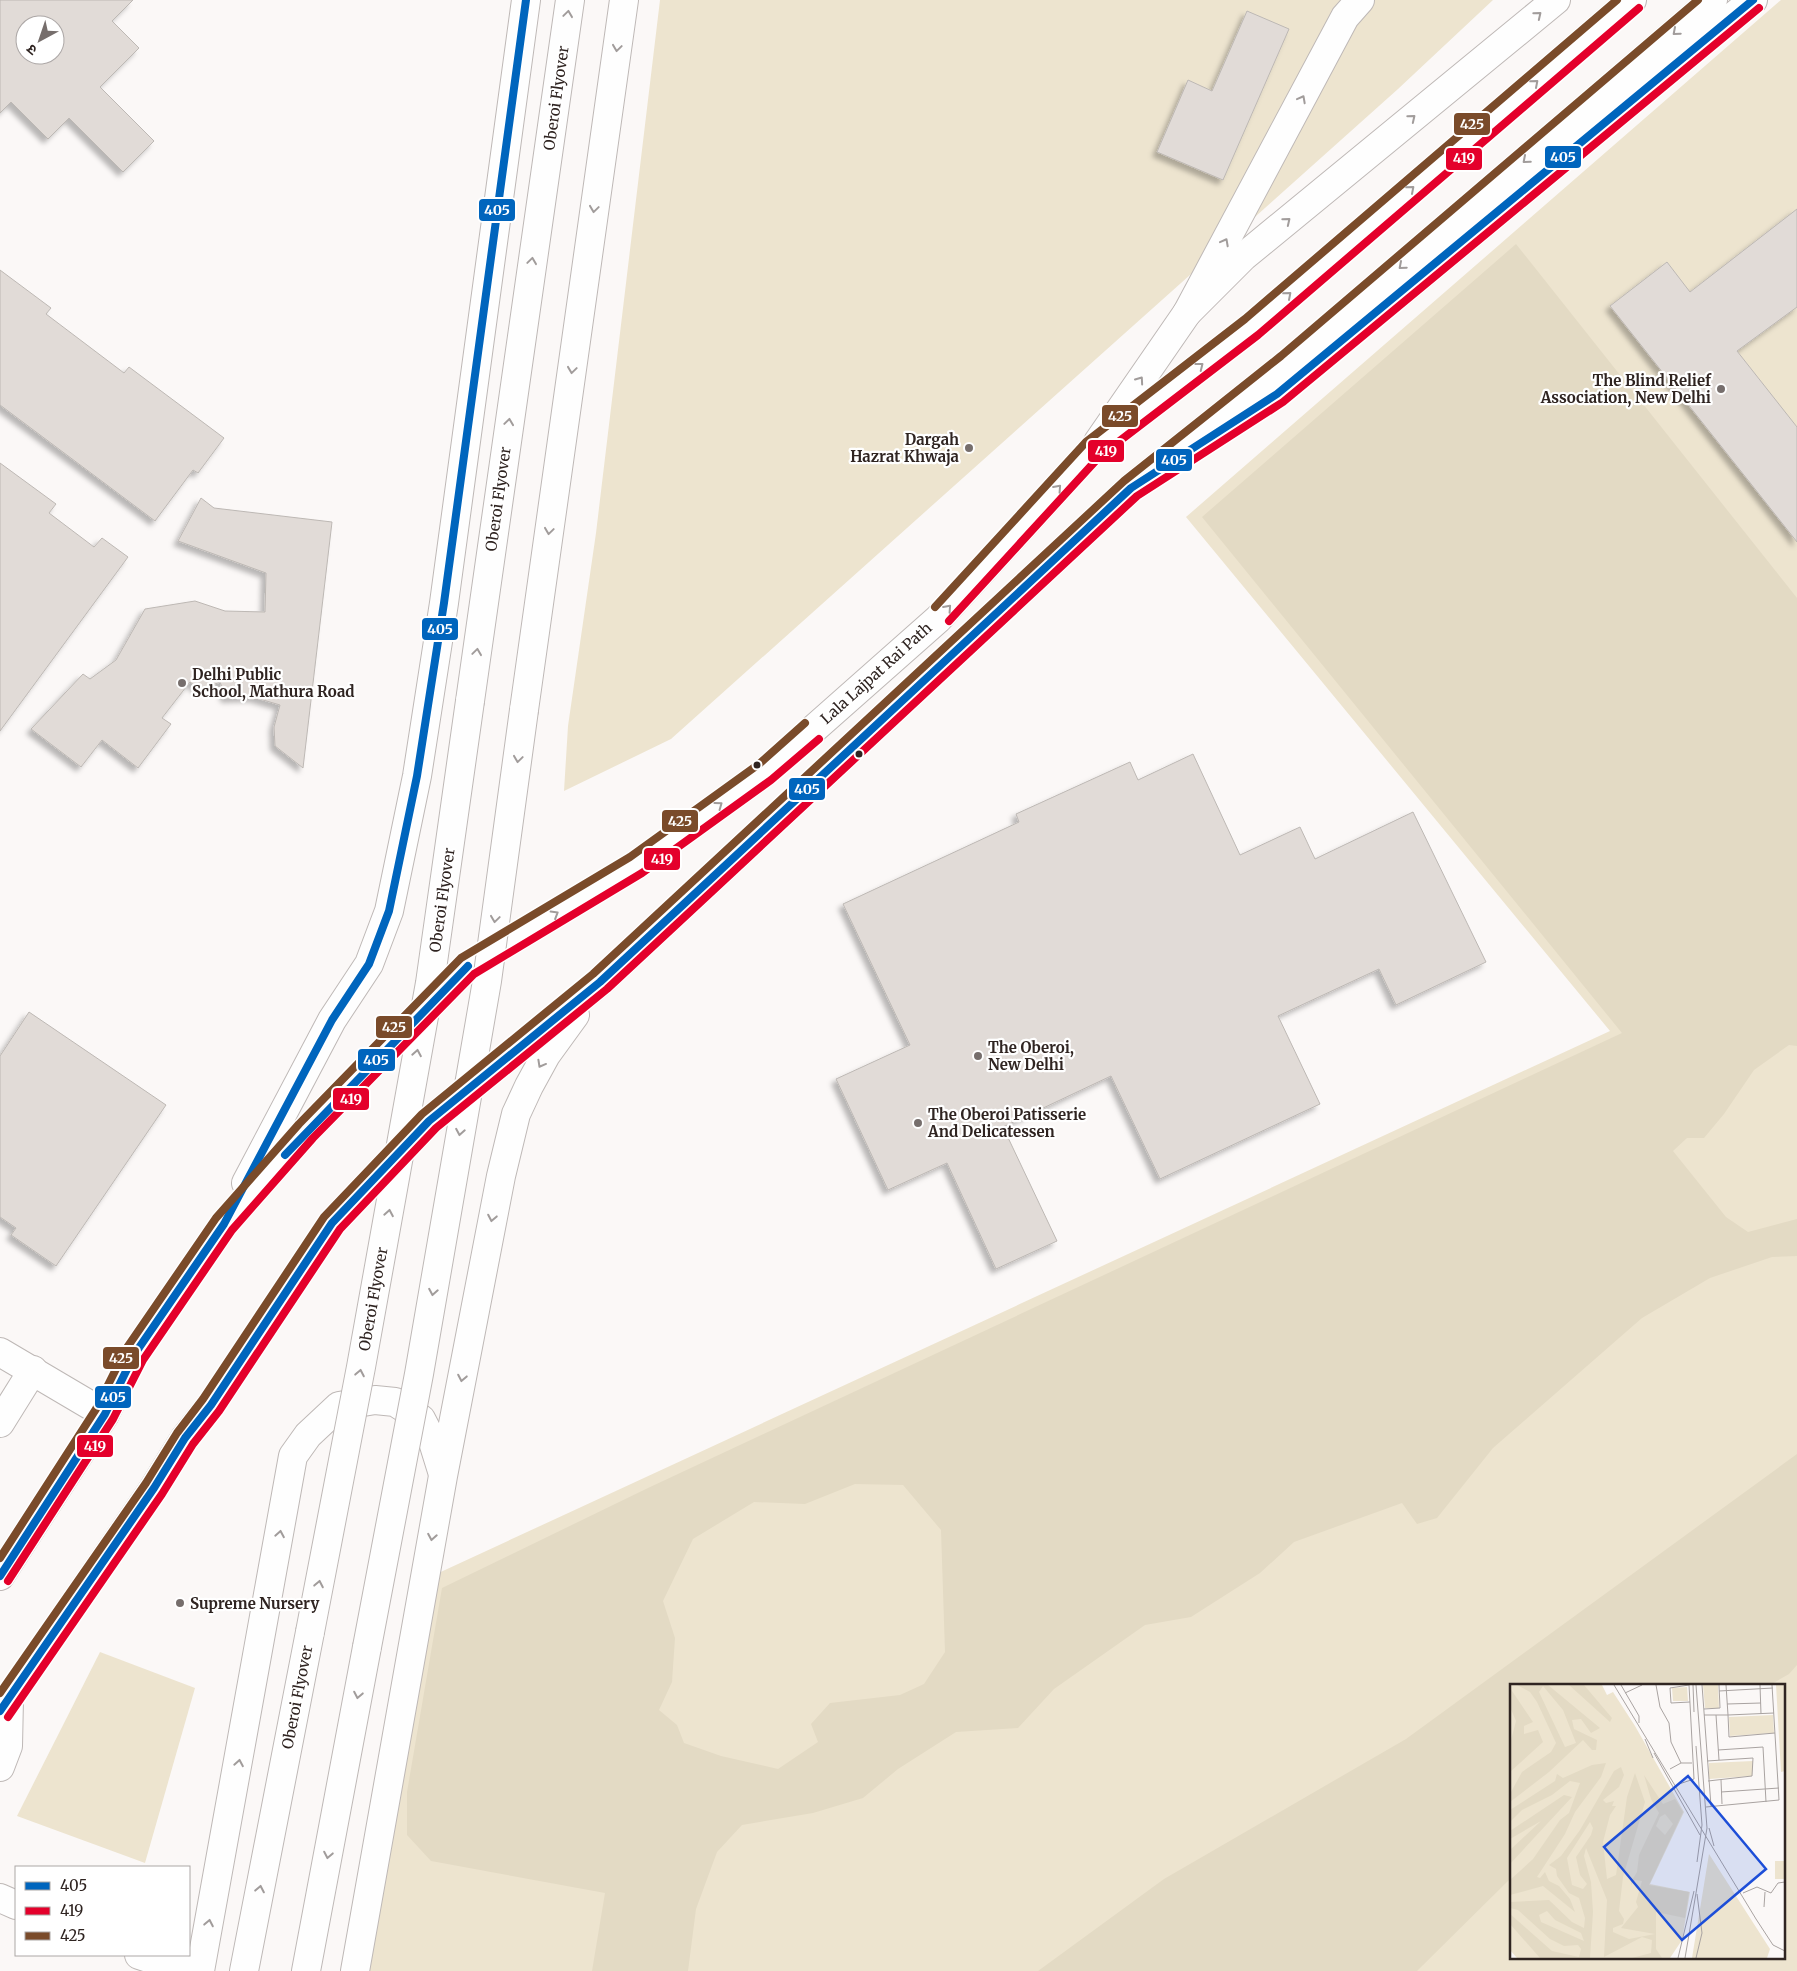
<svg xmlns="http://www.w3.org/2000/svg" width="1797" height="1971" font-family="Merriweather,'Noto Sans Devanagari',serif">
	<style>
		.green { fill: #ede4cf; fill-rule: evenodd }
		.forest { fill: #e3dac4; fill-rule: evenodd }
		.building { fill: #e1dbd7; stroke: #bdb8b4; fill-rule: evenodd; filter: url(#shadow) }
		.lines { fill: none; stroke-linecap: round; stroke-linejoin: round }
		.minor-casing { stroke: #beb8b6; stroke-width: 30 }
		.tertiary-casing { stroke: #beb8b6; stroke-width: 30 }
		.secondary-casing { stroke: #beb8b6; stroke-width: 30 }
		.minor { stroke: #fefefe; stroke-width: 28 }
		.tertiary { stroke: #fefefe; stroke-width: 28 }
		.secondary { stroke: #fefefe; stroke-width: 28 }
		.secondary-bridge-casing { stroke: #beb8b6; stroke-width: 30; stroke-linecap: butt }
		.secondary-bridge { stroke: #fefefe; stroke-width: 28 }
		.bus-1-casing { stroke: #fff; stroke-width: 11 }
		.bus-2-casing { stroke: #fff; stroke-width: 11 }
		.bus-3-casing { stroke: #fff; stroke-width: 11 }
		.bus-1 { stroke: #0065bd; stroke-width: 8 }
		.bus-2 { stroke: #e4002b; stroke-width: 8 }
		.bus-3 { stroke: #7a4b2a; stroke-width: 8 }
		.oneway { stroke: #a19c9b }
		.poi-dot { fill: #766e6c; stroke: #fff; stroke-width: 2 }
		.bus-dot { fill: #2f2421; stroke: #fff; stroke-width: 2 }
		.labels { text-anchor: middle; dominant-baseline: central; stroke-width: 4.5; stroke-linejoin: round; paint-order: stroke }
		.street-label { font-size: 15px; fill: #2f2421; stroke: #fff }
		.poi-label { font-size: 15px; font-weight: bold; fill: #2f2421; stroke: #fff; text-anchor: start }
		.inset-road { fill: none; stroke: #a9a3a1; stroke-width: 1 }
		.view { fill: #1d4ed8; fill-opacity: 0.15; stroke: #1d4ed8; stroke-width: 2.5 }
		.inset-edge { fill: none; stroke: #2f2421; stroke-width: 2.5 }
		.line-badge { stroke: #fff; stroke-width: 2 }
		.badge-label { font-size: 14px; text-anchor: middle; font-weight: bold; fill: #fff }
	</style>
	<defs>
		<filter id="shadow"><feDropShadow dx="-4.5" dy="4.5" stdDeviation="2.5" flood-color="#0004"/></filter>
	</defs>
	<rect width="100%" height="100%" fill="#fbf8f7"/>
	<!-- green -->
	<g class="green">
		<path d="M660 0H1493L1398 89 671 739 564 791 568 726 596 533Z"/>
		<path d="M1781 0H1797V1971H368L432 1576 1610 1031 1186 517ZM1511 1685H1783V1957H1511Z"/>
		<path d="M100 1652 195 1688 145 1863 17 1816Z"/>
	</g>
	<!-- forest -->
	<g class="forest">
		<path d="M1516 244 1797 598V1046L1789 1045 1754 1070 1724 1114 1704 1138H1687L1673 1151 1726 1217 1748 1232 1797 1219V1256L1772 1257 1710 1278 1642 1318 1493 1448 1437 1518 1417 1524 1402 1503 1294 1542 1260 1573 1191 1617 1145 1625 1054 1689 1018 1728 956 1732 898 1769 863 1798 813 1813 742 1825 717 1852 696 1909 688 1971H592L605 1893 431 1861 407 1835V1792L442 1588 648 1488 1622 1033 1202 517ZM855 1484 903 1485 941 1530 945 1652 924 1684 900 1695 830 1703 811 1724 818 1742 778 1769 721 1756 684 1743 677 1725 659 1710 672 1682 675 1638 663 1601 693 1539 754 1502 805 1504Z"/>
		<path d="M1797 1454V1665L1789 1674 1770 1685H1511V1878L1417 1971H1038L1164 1879 1406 1739Z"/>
	</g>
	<!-- building -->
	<g class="building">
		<path d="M0 0H133L112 21 139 48 100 87 154 141 123 172 69 118 48 139 11 102 0 113ZM25 25H55V55H25Z"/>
		<path d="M1247 11 1289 29 1223 180 1157 152 1188 80 1212 91Z"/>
		<path d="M1797 209V307L1737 351 1797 427V542L1610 306 1667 262 1690 292Z"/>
		<path d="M0 270 51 308 46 314 124 373 129 367 224 438 198 473 193 470 155 521 0 405Z"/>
		<path d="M0 463 56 504 49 513 94 547 102 538 128 557 0 731Z"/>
		<path d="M201 498 214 508 332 522 303 768 275 746 274 727 280 705 253 697 226 698 220 682 200 690 190 682 162 718 171 724 138 768 102 740 81 767 31 729 83 674 90 679 116 660 145 609 195 601 225 611 265 612 266 573 178 541Z"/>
		<path d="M1193 754 1240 855 1300 827 1315 859 1413 812 1486 962 1396 1005 1379 969 1278 1016 1320 1104 1160 1179 1111 1076 1003 1127 1057 1241 996 1269 947 1163 888 1190 836 1079 910 1045 843 904 1019 822 1016 814 1130 762 1138 780Z"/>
		<path d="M29 1012 166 1105 56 1266 11 1235 16 1228 0 1217V1056Z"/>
	</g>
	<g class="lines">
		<!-- minor casing -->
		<g class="minor-casing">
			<g id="minor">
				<path d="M0 1352 105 1414"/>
				<path d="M0 1423 33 1370"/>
				<path d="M0 1898 16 1905"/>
				<path d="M139 1955 189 1971"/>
			</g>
		</g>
		<!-- tertiary casing -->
		<g class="tertiary-casing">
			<path id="tertiary" d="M1098 442 1187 313 1345 17 1360 0"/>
		</g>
		<!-- secondary casing -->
		<g class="secondary-casing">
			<g id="secondary">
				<path d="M1397 295 1753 0"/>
				<path d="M1187 313 1243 257 1556 0"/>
				<path d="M470 701 570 0"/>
				<path d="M524 710 624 0"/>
				<path d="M246 1183 332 1020 369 964 389 911 417 776 444 603 526 0"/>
				<path d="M0 1576 105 1414 134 1355 224 1224 306 1131 468 966 636 865 765 772 938 619 1093 449 1251 327 1632 0"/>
				<path d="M0 1711 154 1488 185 1438 211 1405 332 1223 429 1121 600 982 1131 488 1287 364 1713 0"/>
				<path d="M0 1767 8 1746 9 1699"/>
				<path d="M200 1971 293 1456 308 1435 339 1406 375 1400 395 1402 421 1419 433 1442 442 1471"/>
				<path d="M244 1971 310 1632"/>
				<path d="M306 1971 367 1647"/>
				<path d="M355 1971 443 1476 501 1176 516 1114 529 1086 546 1055 575 1015"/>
			</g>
		</g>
		<!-- minor -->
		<use href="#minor" class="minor"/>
		<!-- tertiary -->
		<use href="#tertiary" class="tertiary"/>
		<!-- secondary -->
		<use href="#secondary" class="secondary"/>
		<!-- secondary-bridge casing -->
		<g class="secondary-bridge-casing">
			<g id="secondary-bridge">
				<path d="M310 1632 361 1367 430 983 470 701"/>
				<path d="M367 1647 419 1374 487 981 524 710"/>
			</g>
		</g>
		<!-- secondary-bridge -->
		<use href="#secondary-bridge" class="secondary-bridge"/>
		<!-- bus-1 casing -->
		<g class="bus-1-casing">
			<g id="bus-1">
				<path d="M285 1155 468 966"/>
				<path d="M0 1576 105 1414 134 1355 224 1224 332 1020 369 964 389 911 417 776 444 603 526 0"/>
				<path d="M0 1711 154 1488 185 1438 211 1405 332 1223 429 1121 600 982 1131 488 1277 394 1753 0"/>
			</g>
		</g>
		<!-- bus-2 casing -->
		<g class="bus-2-casing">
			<g id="bus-2">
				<path d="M949 621 1100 456 1258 335 1639 8"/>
				<path d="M8 1581 113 1419 143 1360 232 1230 313 1138 474 974 642 873 771 780 819 739"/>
				<path d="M8 1717 162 1494 193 1444 219 1411 340 1229 436 1128 607 989 1137 496 1283 402 1759 8"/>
			</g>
		</g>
		<!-- bus-3 casing -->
		<g class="bus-3-casing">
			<g id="bus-3">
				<path d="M935 607 1086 442 1245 319 1617 0"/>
				<path d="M0 1558 96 1409 126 1349 216 1218 299 1124 461 958 630 857 759 764 805 723"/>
				<path d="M0 1693 146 1483 177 1433 203 1399 324 1217 422 1114 593 974 1124 481 1281 356 1698 0"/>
			</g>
		</g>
		<!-- bus-1 -->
		<use href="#bus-1" class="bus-1"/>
		<!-- bus-2 -->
		<use href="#bus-2" class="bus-2"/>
		<!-- bus-3 -->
		<use href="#bus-3" class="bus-3"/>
	</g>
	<!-- one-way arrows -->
	<defs><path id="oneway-chevron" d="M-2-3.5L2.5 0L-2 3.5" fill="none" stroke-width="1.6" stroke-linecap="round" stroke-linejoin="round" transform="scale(1.25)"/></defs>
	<g class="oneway">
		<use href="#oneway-chevron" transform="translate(568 14) rotate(-82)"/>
		<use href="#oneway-chevron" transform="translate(1538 15) rotate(-39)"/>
		<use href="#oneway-chevron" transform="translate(1676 32) rotate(139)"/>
		<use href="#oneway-chevron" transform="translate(617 48) rotate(98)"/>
		<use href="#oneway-chevron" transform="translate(1535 83) rotate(-41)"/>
		<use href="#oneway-chevron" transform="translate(1302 99) rotate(-62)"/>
		<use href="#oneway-chevron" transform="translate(1412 118) rotate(-39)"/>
		<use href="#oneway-chevron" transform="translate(1526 160) rotate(139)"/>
		<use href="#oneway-chevron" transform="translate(1411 189) rotate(-41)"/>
		<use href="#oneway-chevron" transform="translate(594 209) rotate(98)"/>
		<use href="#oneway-chevron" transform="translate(1287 221) rotate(-39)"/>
		<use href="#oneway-chevron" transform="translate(1225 242) rotate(-62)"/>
		<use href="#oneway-chevron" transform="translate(532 261) rotate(-82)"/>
		<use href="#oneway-chevron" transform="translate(1402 266) rotate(139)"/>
		<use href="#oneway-chevron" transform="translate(1288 295) rotate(-41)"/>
		<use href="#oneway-chevron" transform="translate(1200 366) rotate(-38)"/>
		<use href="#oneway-chevron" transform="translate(572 370) rotate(98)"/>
		<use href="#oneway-chevron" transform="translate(1140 380) rotate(-55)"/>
		<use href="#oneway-chevron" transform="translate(509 422) rotate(-82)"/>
		<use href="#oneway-chevron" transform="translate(1058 488) rotate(-48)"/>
		<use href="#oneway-chevron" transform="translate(549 531) rotate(98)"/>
		<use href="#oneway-chevron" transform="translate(948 608) rotate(-48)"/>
		<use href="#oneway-chevron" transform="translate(477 652) rotate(-82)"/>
		<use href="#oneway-chevron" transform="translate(518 759) rotate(98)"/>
		<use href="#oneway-chevron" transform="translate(719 805) rotate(-36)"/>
		<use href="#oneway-chevron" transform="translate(555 914) rotate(-31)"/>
		<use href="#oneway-chevron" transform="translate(495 919) rotate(98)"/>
		<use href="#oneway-chevron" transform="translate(417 1053) rotate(-80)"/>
		<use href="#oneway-chevron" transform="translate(541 1064) rotate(119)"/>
		<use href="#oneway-chevron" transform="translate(460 1132) rotate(100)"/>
		<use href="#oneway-chevron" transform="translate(389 1213) rotate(-80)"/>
		<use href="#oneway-chevron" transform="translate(492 1218) rotate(101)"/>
		<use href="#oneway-chevron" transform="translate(433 1292) rotate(100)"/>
		<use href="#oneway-chevron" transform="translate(360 1373) rotate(-79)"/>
		<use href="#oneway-chevron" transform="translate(462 1378) rotate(101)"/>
		<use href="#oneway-chevron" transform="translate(280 1534) rotate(-80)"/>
		<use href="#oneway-chevron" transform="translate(432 1537) rotate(100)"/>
		<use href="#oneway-chevron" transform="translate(319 1584) rotate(-79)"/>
		<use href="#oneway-chevron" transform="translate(358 1695) rotate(101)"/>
		<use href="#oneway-chevron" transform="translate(239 1763) rotate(-80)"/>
		<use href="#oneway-chevron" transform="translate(328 1855) rotate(101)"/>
		<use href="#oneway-chevron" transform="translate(260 1889) rotate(-79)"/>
		<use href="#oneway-chevron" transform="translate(209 1923) rotate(-79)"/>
	</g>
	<!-- markers -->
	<g class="poi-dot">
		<circle cx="1721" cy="389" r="5"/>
		<circle cx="969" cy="448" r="5"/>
		<circle cx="182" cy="683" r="5"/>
		<circle cx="978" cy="1056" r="5"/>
		<circle cx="918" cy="1123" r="5"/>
		<circle cx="180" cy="1603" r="5"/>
	</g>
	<g class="bus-dot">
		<circle cx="859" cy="754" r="4.5"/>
		<circle cx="757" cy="765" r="4.5"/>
	</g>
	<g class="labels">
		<!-- street labels -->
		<g class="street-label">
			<text transform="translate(556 98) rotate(-82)">Oberoi Flyover</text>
			<text transform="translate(498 499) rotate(-82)">Oberoi Flyover</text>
			<text transform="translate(876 673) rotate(-42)">Lala Lajpat Rai Path</text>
			<text transform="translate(442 900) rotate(-82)">Oberoi Flyover</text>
			<text transform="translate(373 1299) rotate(-80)">Oberoi Flyover</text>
			<text transform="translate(297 1697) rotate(-79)">Oberoi Flyover</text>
		</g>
		<!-- poi labels -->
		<g class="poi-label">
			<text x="1711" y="380" text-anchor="end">The Blind Relief<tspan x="1711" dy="17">Association, New Delhi</tspan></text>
			<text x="959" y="439" text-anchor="end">Dargah<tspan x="959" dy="17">Hazrat Khwaja</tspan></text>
			<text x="192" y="674">Delhi Public<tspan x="192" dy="17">School, Mathura Road</tspan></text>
			<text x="988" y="1047">The Oberoi,<tspan x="988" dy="17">New Delhi</tspan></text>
			<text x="928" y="1114">The Oberoi Patisserie<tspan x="928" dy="17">And Delicatessen</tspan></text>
			<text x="190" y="1603">Supreme Nursery</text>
		</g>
	</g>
	<!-- overview -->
	<g transform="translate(1510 1684)">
		<rect width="275" height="275" fill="#fbf8f7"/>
		<path d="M0 1H92L97 11 103 8 125 42 174 128 140 200 180 208 172 256 160 274H7L0 266ZM193 1H208L209 24H195ZM266 1H275V87L271 88ZM177 3 178 17H163L162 4ZM263 31 264 49 220 52 219 33ZM243 77 242 92 199 95V79ZM199 170 260 265 257 274H182ZM265 177H275V195H265Z" fill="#ede4cf"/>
		<path d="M7 1H38L90 44 81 49 71 35 62 36 64 45 87 56 86 66H82L73 56 39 88 0 118 1 108 12 88 41 68 46 59 27 18 20 8ZM33 2 53 26 66 59 55 63 29 8ZM59 1H74L102 34 100 38ZM0 4 23 38 14 42V50L28 46 33 58 0 88V60L6 37 0 23ZM96 79 91 93 65 128 55 150 27 193 30 194 35 188 39 197 49 202 60 215 65 228 33 202 0 211V196L23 175 50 136 59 129 70 99 60 97 42 111 12 126 0 138V126L45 97 47 90 53 94 82 81ZM111 83 114 91 109 103 93 116 96 119 104 117 102 122H106L100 131 93 158 97 195 106 191 117 113 125 89 135 118 113 193 109 227 114 235 113 240 103 244V248L119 255 145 250 111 244 128 223 126 218 132 197 125 196 121 201V198L127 188 129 171 149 129 141 115 134 91 153 120 165 115 173 128 139 201 179 208 175 234 146 228V265L152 274H122L141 269 142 256 132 253 94 273 97 216 76 164 74 172 81 198 83 228 80 274H30L0 240V230L42 267 69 273 71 265 68 261 54 262 40 255 8 226 0 224V218L39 216 62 238 74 244 75 234 69 214 59 209 47 192 46 185 39 181 51 172 70 146 104 87ZM155 130 163 140 155 151 146 142 150 133ZM80 138 83 144 81 151 66 173 70 191 77 200 73 205 62 201 57 174ZM37 227 45 236 71 249 74 257 31 238 29 231ZM54 111 62 113 0 180V166L31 137 0 155V147Z" fill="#e3dac4" fill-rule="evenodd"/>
		<path class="inset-road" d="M104 1 246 235 263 261 275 267M111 1 129 32V39M146 1 150 23 159 39 161 58 171 79M179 1 160 4 161 19 180 18M183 1 184 28M192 1 201 122M250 1 251 30M209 7 263 4M115 9 132 1M217 20 251 19M194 25 210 24 209 1M264 29 218 31 219 53 265 49M194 31H218L216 1M206 31 209 76M135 55 143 74M186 62 192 141 187 178M208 66 253 63 256 118M144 69 190 151M197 77 243 74 242 92 198 97M160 85 171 79H182M211 96 212 120M169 100 184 95 179 1M211 108 269 104M196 123 269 116 262 1M199 144 204 162M233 209 247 203 261 209 268 199 275 198M254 223 255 208M168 274 184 207M175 274 197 144 186 1M186 274 192 249 187 210"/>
		<path class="view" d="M178 92 256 185 172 256 94 163Z"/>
		<rect width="275" height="275" class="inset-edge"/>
	</g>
	<g class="line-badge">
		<rect x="1453" y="112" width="38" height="24" rx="5" fill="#7a4b2a"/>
		<rect x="1544" y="145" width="38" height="24" rx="5" fill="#0065bd"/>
		<rect x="1445" y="147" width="38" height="24" rx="5" fill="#e4002b"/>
		<rect x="478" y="198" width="38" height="24" rx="5" fill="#0065bd"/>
		<rect x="1101" y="404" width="38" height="24" rx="5" fill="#7a4b2a"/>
		<rect x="1087" y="439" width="38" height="24" rx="5" fill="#e4002b"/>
		<rect x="1155" y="448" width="38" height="24" rx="5" fill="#0065bd"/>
		<rect x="421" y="617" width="38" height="24" rx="5" fill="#0065bd"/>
		<rect x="788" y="777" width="38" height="24" rx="5" fill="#0065bd"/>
		<rect x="661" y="809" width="38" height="24" rx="5" fill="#7a4b2a"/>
		<rect x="643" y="847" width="38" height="24" rx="5" fill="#e4002b"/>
		<rect x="375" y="1015" width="38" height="24" rx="5" fill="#7a4b2a"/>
		<rect x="357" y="1048" width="39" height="24" rx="5" fill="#0065bd"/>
		<rect x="332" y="1087" width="38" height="24" rx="5" fill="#e4002b"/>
		<rect x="102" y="1346" width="38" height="24" rx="5" fill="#7a4b2a"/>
		<rect x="94" y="1385" width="38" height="24" rx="5" fill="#0065bd"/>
		<rect x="76" y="1434" width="38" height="24" rx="5" fill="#e4002b"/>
	</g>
	<g class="badge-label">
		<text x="1472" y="129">425</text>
		<text x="1563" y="162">405</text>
		<text x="1464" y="163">419</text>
		<text x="497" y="215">405</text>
		<text x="1120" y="421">425</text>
		<text x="1106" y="456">419</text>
		<text x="1174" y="465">405</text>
		<text x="440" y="634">405</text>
		<text x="807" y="794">405</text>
		<text x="680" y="826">425</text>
		<text x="662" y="864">419</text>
		<text x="394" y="1032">425</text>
		<text x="376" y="1065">405</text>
		<text x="351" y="1104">419</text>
		<text x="121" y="1363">425</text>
		<text x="113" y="1402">405</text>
		<text x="95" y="1451">419</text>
	</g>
	<!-- legend -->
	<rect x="15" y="1866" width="175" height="90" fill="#ffffff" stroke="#aca7a6"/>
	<rect x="25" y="1882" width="25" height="8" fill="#0065bd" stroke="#aca7a6"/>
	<text x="60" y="1891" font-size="15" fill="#2f2421">405</text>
	<rect x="25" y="1907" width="25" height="8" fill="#e4002b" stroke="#aca7a6"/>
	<text x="60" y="1916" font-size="15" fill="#2f2421">419</text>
	<rect x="25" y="1932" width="25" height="8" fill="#7a4b2a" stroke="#aca7a6"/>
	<text x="60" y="1941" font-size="15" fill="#2f2421">425</text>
	<!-- north arrow -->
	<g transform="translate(40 40) rotate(220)"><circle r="24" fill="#ffffff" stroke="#aca7a6"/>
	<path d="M0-4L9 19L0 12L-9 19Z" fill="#766e6c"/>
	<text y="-8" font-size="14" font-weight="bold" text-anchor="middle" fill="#2f2421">उ</text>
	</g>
</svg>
